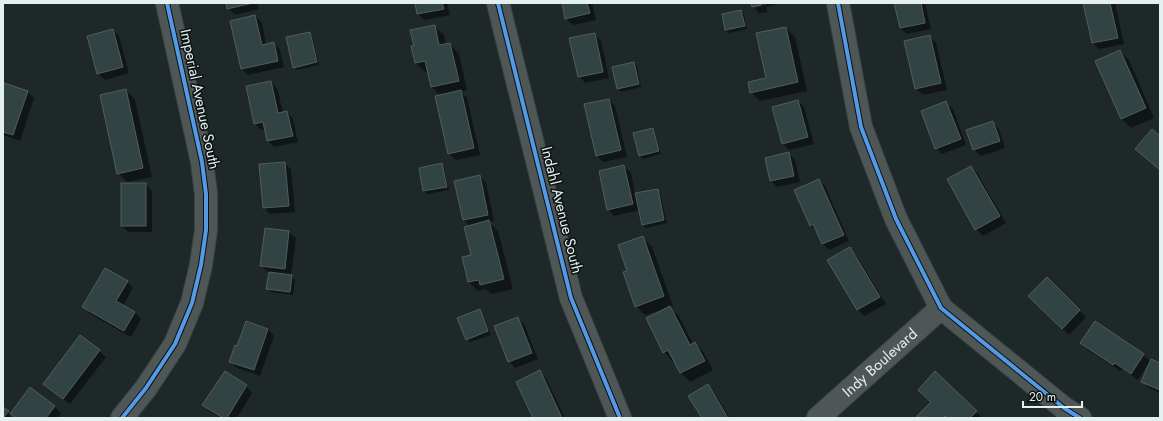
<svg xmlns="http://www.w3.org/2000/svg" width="1163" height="421" font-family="Jost,sans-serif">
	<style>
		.shadow { fill: #0007; fill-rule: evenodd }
		.building { fill: #314343; stroke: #545c5c }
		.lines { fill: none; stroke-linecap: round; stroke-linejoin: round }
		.minor-casing { stroke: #3d4544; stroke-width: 24 }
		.minor { stroke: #4f5656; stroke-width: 22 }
		.cycleway-casing { stroke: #0b1212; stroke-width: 6 }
		.cycleway { stroke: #5399e6; stroke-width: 4 }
		.labels { text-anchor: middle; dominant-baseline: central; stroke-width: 3; stroke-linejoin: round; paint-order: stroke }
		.street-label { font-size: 15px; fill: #e5efee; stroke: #0b1212 }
	</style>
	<rect width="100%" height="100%" fill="#1f2828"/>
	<!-- shadow -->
	<g class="shadow">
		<path d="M227 3H257L259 9 235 15 228 8Z"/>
		<path d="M416 3H447L450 15 425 20 418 14Z"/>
		<path d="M563 3H592L596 20 573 25 566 19Z"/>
		<path d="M750 3H780V4L766 7 767 12 759 13ZM766 3V5L754 8V6Z"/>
		<path d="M895 3H925L931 29 907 34 900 28Z"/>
		<path d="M1084 3H1115L1124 44 1099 49 1093 43Z"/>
		<path d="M741 11 744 14 747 29 729 33 726 30 723 15Z"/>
		<path d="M255 16 262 23 266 45 274 43 280 50 284 67 248 75 242 69Z"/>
		<path d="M434 26 444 35 446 45 450 44 459 54 467 90 461 92 467 98 480 155 456 160 449 154 441 96 432 87 429 71 425 72 416 63 415 46Z"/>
		<path d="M786 28 795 37 807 91 760 101 751 92 767 79Z"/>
		<path d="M113 30 119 36 129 73 105 80 98 73Z"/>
		<path d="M309 33 312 36 319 65 297 70 294 67Z"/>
		<path d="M594 34 601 41 609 78 585 83 579 76Z"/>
		<path d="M929 36 936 43 947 90 923 95 916 89 905 42Z"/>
		<path d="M1120 51 1129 60 1154 118 1131 128 1122 119Z"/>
		<path d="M634 63 637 66 641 87 621 92 618 89 613 68Z"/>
		<path d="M271 82 277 88 283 113 287 112 293 119 298 142 274 147 268 141 265 129 261 130 255 124Z"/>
		<path d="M3 89 28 92 34 98 20 141 3 135Z"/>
		<path d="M126 90 135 100 152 177 127 182 118 173Z"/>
		<path d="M609 100 615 106 627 157 603 162 597 156Z"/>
		<path d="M798 101 804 107 814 144 789 150 783 144 773 108Z"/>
		<path d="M946 103 953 109 966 145 942 154 936 148Z"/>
		<path d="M992 122 999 129 1005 148 981 156 974 150Z"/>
		<path d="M652 129 655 132 661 154 643 159 640 156 634 134Z"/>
		<path d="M789 154 795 160 800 182 777 187 771 181Z"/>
		<path d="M284 163 291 169 295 212 270 214 264 208Z"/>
		<path d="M441 164 444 167 449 190 427 194 424 191Z"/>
		<path d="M624 166 631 173 635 194 657 190 660 193 667 223 646 228 643 225 640 210 614 216 608 209Z"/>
		<path d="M971 167 977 173 1006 223 983 236 976 229 948 180Z"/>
		<path d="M479 176 486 183 494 221 489 222 498 231 513 289 491 294 486 289 478 291 469 282 472 255 470 226 464 220Z"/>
		<path d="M819 180 825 186 849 241 829 250 823 244 817 232 811 225Z"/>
		<path d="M146 184 152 191V232H128L122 226Z"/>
		<path d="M266 229 289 232 296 238 291 276 295 280 293 295 271 292 267 288 270 273 268 272 261 266Z"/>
		<path d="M643 238 652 247 673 306 669 307 679 316 693 344 695 343 704 353 713 370 690 382 681 373 675 361 673 362 664 352 659 311 645 315 636 306 628 271Z"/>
		<path d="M850 248 856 255 886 304 864 316 858 310 829 261Z"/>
		<path d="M1047 279 1086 317 1069 335 1030 296Z"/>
		<path d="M127 281 133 288 123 306 135 312 141 319 131 337 90 314 84 307Z"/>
		<path d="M479 310 482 314 491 335 470 342 467 339Z"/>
		<path d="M517 318 524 324 538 359 515 368 509 361Z"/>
		<path d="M1095 323 1143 355 1150 361 1138 380 1122 369 1120 371 1088 350 1081 343Z"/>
		<path d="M268 329 274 336 260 376 237 368 230 362 238 348Z"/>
		<path d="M99 351 106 357 70 404 51 390 45 384Z"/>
		<path d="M1160 364V393L1149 388 1142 381Z"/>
		<path d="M539 372 546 378 565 418H534Z"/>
		<path d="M708 385 714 392 730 418H703Z"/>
		<path d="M246 386 252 393 237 418H220L210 412 203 405Z"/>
		<path d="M31 388 55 407 61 413 57 418H16L12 414 9 418H3V408L11 415Z"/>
		<path d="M932 403 976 412 983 418H918V417Z"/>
	</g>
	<!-- building -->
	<g class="building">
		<path d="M226 3H253L227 9Z"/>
		<path d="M415 3H442L444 9 417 14Z"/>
		<path d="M562 3H587L590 13 565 19Z"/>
		<path d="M748 3H761V5L752 7 751 3Z"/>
		<path d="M894 3H921L925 23 900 28Z"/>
		<path d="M1083 3H1110L1118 38 1092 43Z"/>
		<path d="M741 10 745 26 725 30 722 14Z"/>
		<path d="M255 15 262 45 274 42 278 61 241 69 230 21Z"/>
		<path d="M435 25 439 45 450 43 459 81 431 87 425 61 415 63 411 46H414L410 30Z"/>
		<path d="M786 27 798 82 750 93 748 82 766 78 756 33Z"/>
		<path d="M113 29 123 67 97 74 87 36Z"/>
		<path d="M310 32 317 62 293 68 286 37Z"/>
		<path d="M595 33 603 72 578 77 569 38Z"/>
		<path d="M930 35 941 83 915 89 904 41Z"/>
		<path d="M1120 50 1146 108 1121 119 1095 61Z"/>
		<path d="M634 62 639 84 617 89 612 67Z"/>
		<path d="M271 81 278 113 287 111 293 136 267 141 263 122 254 124 246 86Z"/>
		<path d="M4 83 28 91 13 135 3 132V86Z"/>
		<path d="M126 89 143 168 117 174 100 95Z"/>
		<path d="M461 90 474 148 448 154 435 96Z"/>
		<path d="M609 99 621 150 596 156 584 104Z"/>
		<path d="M798 100 808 137 782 144 772 107Z"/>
		<path d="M946 101 961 139 935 149 921 111Z"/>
		<path d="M993 121 1000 141 973 150 966 130Z"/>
		<path d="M653 128 659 151 639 156 633 133Z"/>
		<path d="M1152 129 1160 136V170L1135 149Z"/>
		<path d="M789 152 794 176 770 181 765 158Z"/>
		<path d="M285 162 289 206 263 208 259 164Z"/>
		<path d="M442 163 447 187 423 191 419 168Z"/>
		<path d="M624 165 633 204 607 210 599 171Z"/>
		<path d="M971 166 1000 216 975 230 947 179Z"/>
		<path d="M480 175 488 215 463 220 454 181Z"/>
		<path d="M819 179 844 235 822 244 813 224 810 226 794 190Z"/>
		<rect x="121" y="183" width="25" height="43"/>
		<path d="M658 189 664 220 642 225 635 193Z"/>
		<path d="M489 220 504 279 480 285 479 280 468 282 462 257 471 255 464 227Z"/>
		<path d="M265 228 289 231 285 269 260 266Z"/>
		<path d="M643 236 664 296 635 307 623 272 627 271 618 245Z"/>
		<path d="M850 247 880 297 857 310 827 260Z"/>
		<path d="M105 268 128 281 116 301 135 312 124 331 82 307Z"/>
		<path d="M269 272 292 275 290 292 266 289Z"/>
		<path d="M1047 277 1080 310 1062 329 1028 296Z"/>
		<path d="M670 306 690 345 695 342 705 361 680 373 668 350 663 353 646 318Z"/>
		<path d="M480 309 488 331 466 340 457 318Z"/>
		<path d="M518 317 532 353 508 362 494 326Z"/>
		<path d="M246 321 268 329 254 370 229 362 235 345 237 346Z"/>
		<path d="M1095 321 1144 354 1131 374 1115 363 1113 365 1080 343Z"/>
		<path d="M80 335 100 350 63 399 43 384Z"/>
		<path d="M1151 359 1160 363V390L1141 382Z"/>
		<path d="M540 370 562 418H533L516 382Z"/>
		<path d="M225 371 247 385 227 418H223L202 405Z"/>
		<path d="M935 371 977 411 970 418H947L945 416 943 418 916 417 931 402 918 390Z"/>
		<path d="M708 384 728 418H702L688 396Z"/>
		<path d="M30 387 55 406 46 418H16L10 414Z"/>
		<path d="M3 407 9 411 3 418Z"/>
	</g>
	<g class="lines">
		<!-- minor casing -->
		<g class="minor-casing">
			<g id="minor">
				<path d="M498 3 571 298 620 418"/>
				<path d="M838 3 861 127 896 219 941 308 1064 408 1080 418"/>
				<path d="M122 418 146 388 175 344 192 303 201 265 206 230V194L202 162 167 3"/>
				<path id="s1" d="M818 418 941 308"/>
			</g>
		</g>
		<!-- minor -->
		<use href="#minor" class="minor"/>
		<!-- cycleway casing -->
		<g class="cycleway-casing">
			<g id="cycleway">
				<path d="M498 3 571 298 620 418"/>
				<path d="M838 3 861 127 896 219 941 308 1064 408 1080 418"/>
				<path d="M122 418 146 388 175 344 192 303 201 265 206 230V194L202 162 167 3"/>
			</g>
		</g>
		<!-- cycleway -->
		<use href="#cycleway" class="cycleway"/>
	</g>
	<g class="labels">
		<!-- street labels -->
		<g class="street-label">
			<text transform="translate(200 99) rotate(78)">Imperial Avenue South</text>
			<text transform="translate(562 210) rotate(76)">Indahl Avenue South</text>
			<text stroke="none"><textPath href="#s1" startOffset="83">Indy Boulevard</textPath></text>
		</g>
	</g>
	<!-- border -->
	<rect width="1163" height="421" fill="none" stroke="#e5efee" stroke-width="8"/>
	<!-- scale -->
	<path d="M1023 401v6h59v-6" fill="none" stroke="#e5efee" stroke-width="2"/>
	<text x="1029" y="401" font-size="12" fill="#e5efee" stroke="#0b1212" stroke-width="3" paint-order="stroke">20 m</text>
</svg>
